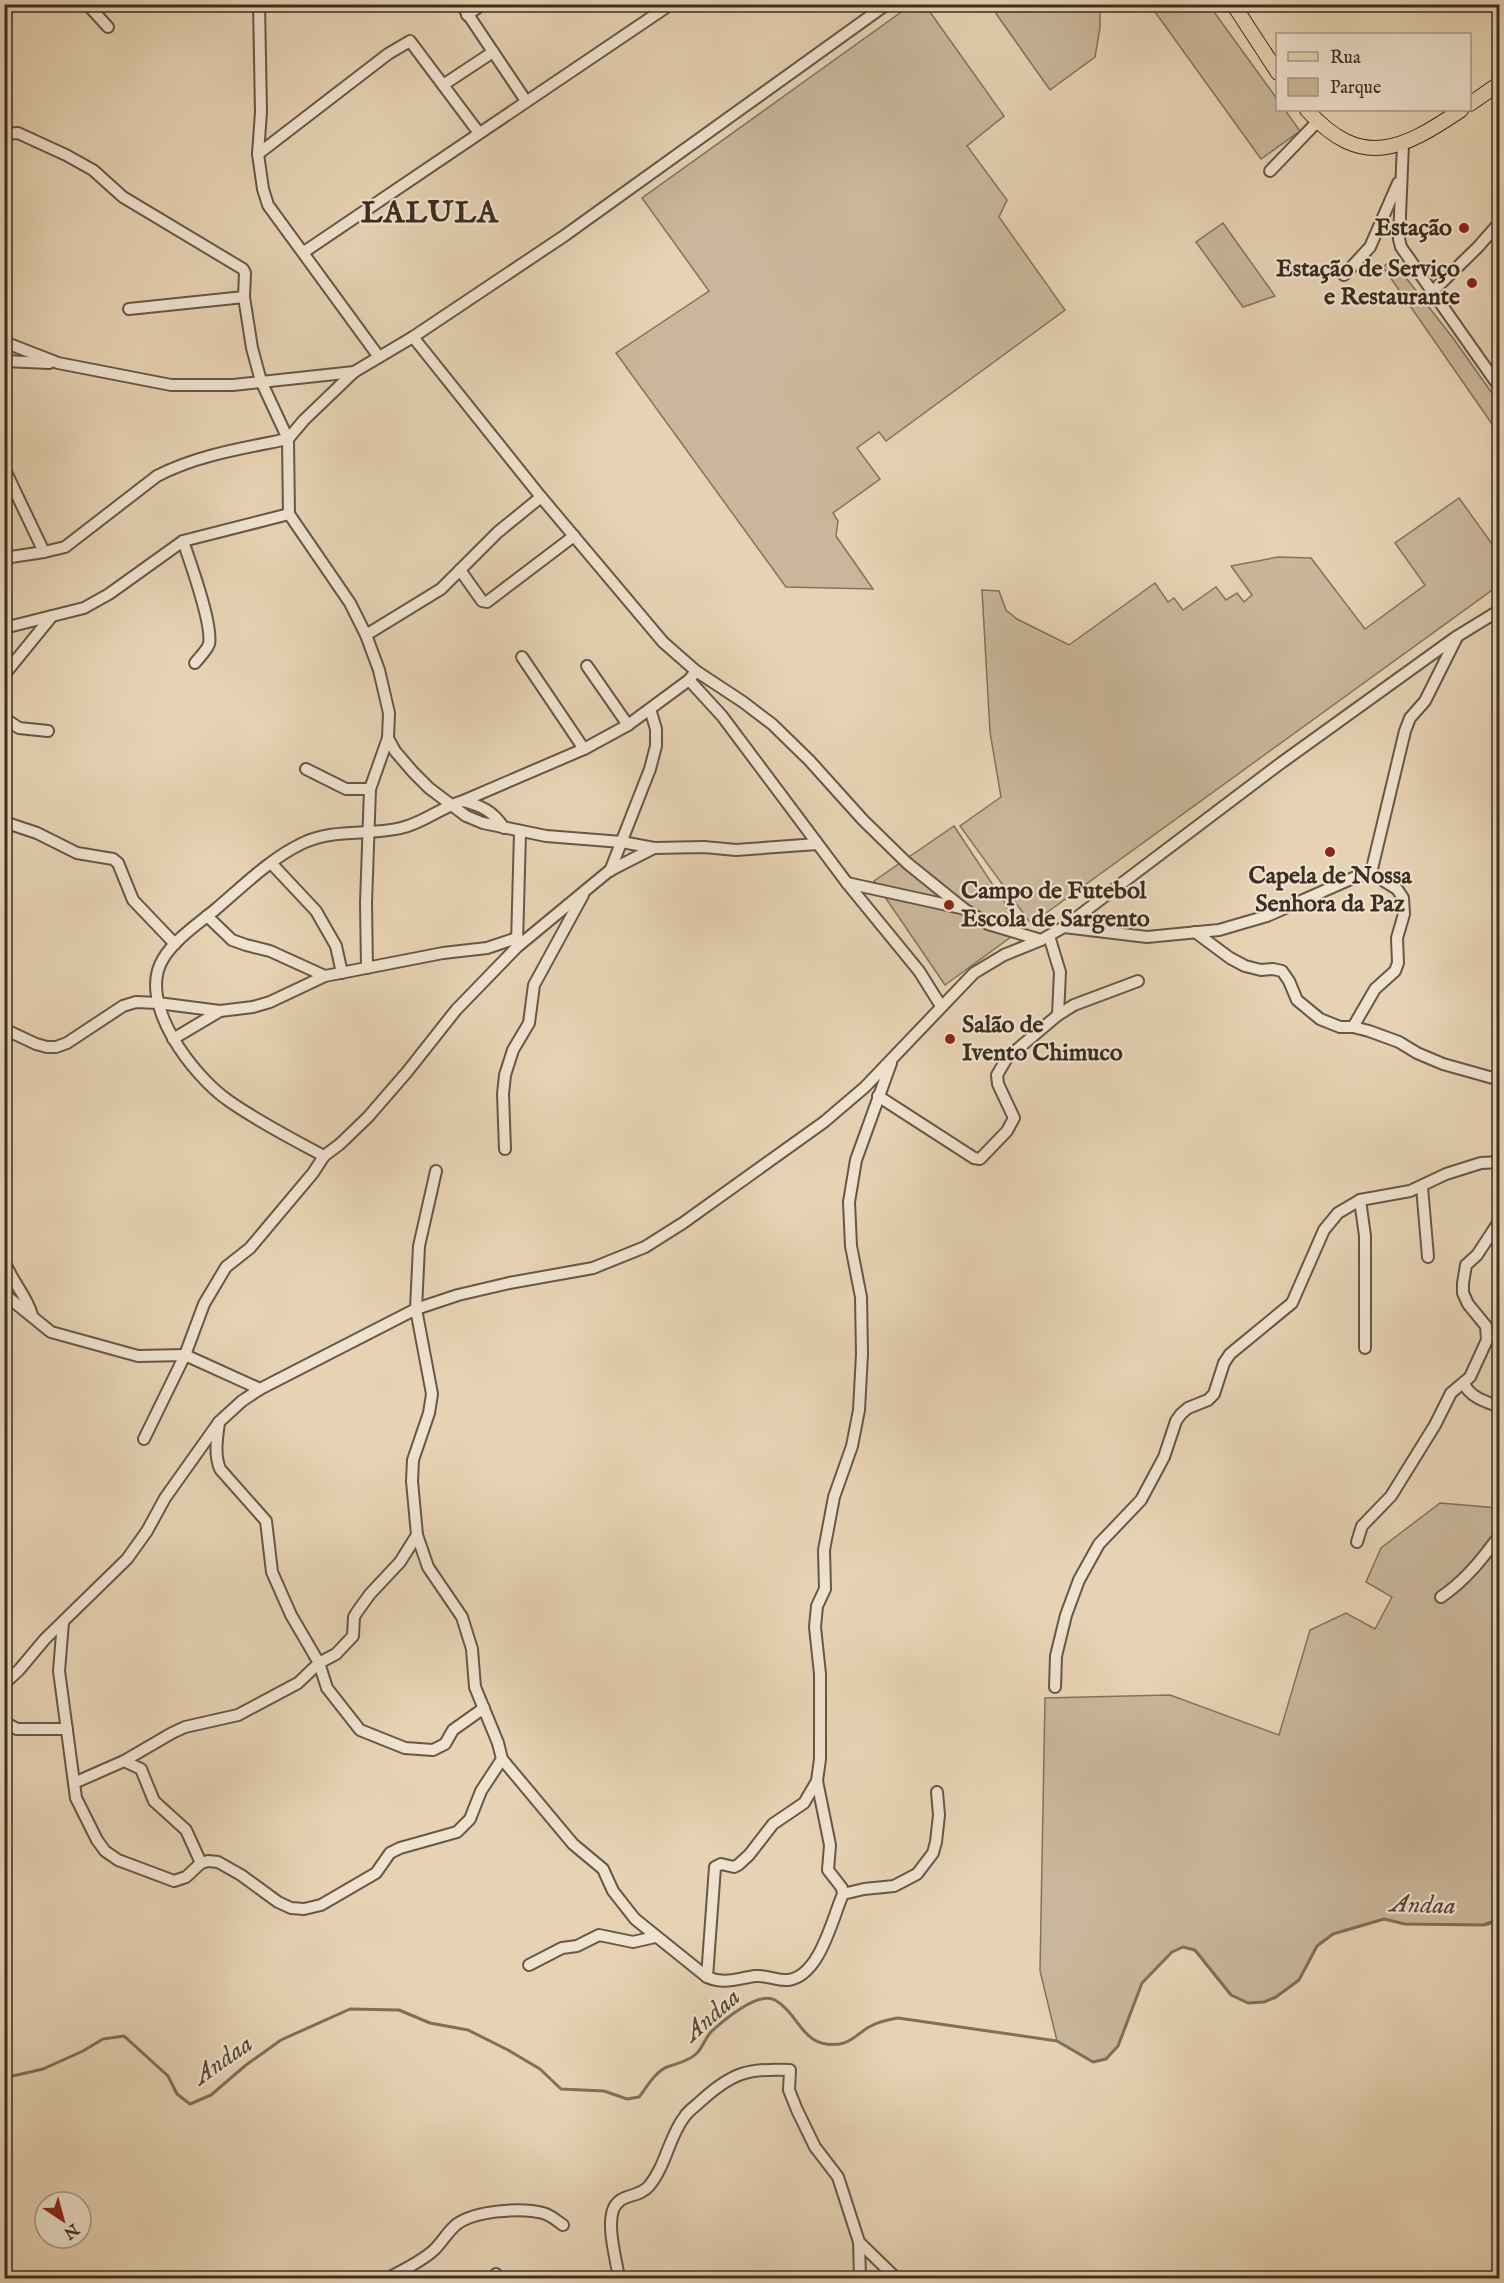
<svg xmlns="http://www.w3.org/2000/svg" width="1504" height="2283" font-family="'IM FELL English',serif">
	<style>
		.green { fill: #cab79b; stroke: #83725e; stroke-width: 1.5 }
		.lines { fill: none; stroke-linecap: round; stroke-linejoin: round }
		.stream { stroke: #806f5b; stroke-width: 3 }
		.minor-casing { stroke: #675746; stroke-width: 14 }
		.major-casing { stroke: #3c2e21; stroke-width: 16 }
		.minor { stroke: #efe2ce; stroke-width: 10 }
		.major { stroke: #e7d3b4; stroke-width: 14 }
		.poi-dot { fill: #8f2418; stroke: #efe2ce; stroke-width: 2 }
		.labels { text-anchor: middle; dominant-baseline: central; stroke-width: 4.5; stroke-linejoin: round; paint-order: stroke }
		.poi-label { font-size: 24px; font-weight: bold; fill: #3c2e21; stroke: #efe2ce; text-anchor: end }
		.water-label { font-size: 26px; font-style: italic; fill: #584939; stroke: #efe2ce }
		.district-label { font-size: 30px; font-weight: bold; letter-spacing: 1.5px; fill: #3c2e21; stroke: #efe2ce }
	</style>
	<rect width="100%" height="100%" fill="#e7d3b4"/>
	<filter id="stains"><feTurbulence type="fractalNoise" baseFrequency=".00333" numOctaves="4"/><feColorMatrix values="0 0 0 0 .2 0 0 0 0 .09 0 0 0 0 .02 0 0 0 .5 -.17"/></filter>
	<radialGradient id="worn" r=".72"><stop offset=".6" stop-color="#630" stop-opacity="0"/><stop offset="1" stop-color="#630" stop-opacity=".3"/></radialGradient>
	<!-- green -->
	<g class="green">
		<path d="M911 5H925L1004 116 967 146 1007 200 999 217 1065 310 886 441 879 432 857 448 880 479 833 513 838 521 836 536 873 589 786 587 616 353 709 291 642 198Z"/>
		<path d="M990 5H1100V28L1095 57 1050 90Z"/>
		<path d="M1150 5H1209L1277 99 1278 110H1285L1300 131 1261 159Z"/>
		<path d="M1223 223 1275 296 1243 307 1196 242Z"/>
		<path d="M1392 260 1453 338 1499 403V434L1383 267Z"/>
		<path d="M1459 498 1492 544 1499 539V585L1031 924 960 826 1001 797 990 732 982 590 999 591 1006 610 1017 619 1069 645 1155 583 1168 602 1174 598 1183 610 1216 587 1226 600 1237 593 1244 602 1252 595 1231 566 1278 557 1311 558 1365 629 1425 585 1395 543Z"/>
		<path d="M954 826 1022 929 945 985 874 881Z"/>
		<path d="M1440 1503 1499 1508V1920L1488 1925 1405 1924 1384 1919 1333 1934 1317 1946 1299 1980 1276 1997 1264 2002 1248 2003 1231 1995 1195 1951 1183 1947 1172 1952 1142 1983 1118 2046 1106 2059 1093 2062 1057 2041 1040 1971 1045 1698 1170 1695 1279 1735 1310 1630 1346 1613 1375 1629 1392 1597 1366 1582 1381 1548Z"/>
	</g>
	<g class="lines">
		<!-- stream -->
		<path class="stream" d="M4 2078 43 2069 83 2051 103 2039 124 2036 168 2076 177 2094 190 2104 211 2095 246 2065 281 2040 350 2009 399 2010 430 2023 468 2030 508 2050 540 2069 561 2089 604 2091 627 2099 639 2097C646 2088 656 2071 667 2067 678 2063 687 2062 696 2054 703 2048 705 2037 712 2031 724 2020 758 1991 775 2000 801 2015 801 2049 840 2044 853 2042 860 2031 871 2026 880 2021 888 2020 898 2018L1057 2041 1093 2062 1106 2059 1118 2046 1142 1983 1172 1952 1183 1947 1195 1950 1231 1995 1248 2003 1264 2002 1276 1997 1299 1980 1317 1946 1333 1934 1384 1919 1405 1924 1483 1925 1500 1919"/>
		<!-- minor casing -->
		<g class="minor-casing">
			<g id="minor">
				<path d="M87 4 108 27"/>
				<path d="M259 4 261 112 258 154 263 189 268 205 379 357"/>
				<path d="M461 4 526 101"/>
				<path d="M4 13 10 4"/>
				<path d="M467 15 483 4"/>
				<path d="M443 85 493 52"/>
				<path d="M4 134 18 133 66 155 93 170 123 197 243 269 245 273 244 297 252 348 261 381 288 439C244 448 197 455 157 476L65 547 44 552 4 558"/>
				<path d="M1403 144 1399 239 1401 247 1500 388"/>
				<path d="M258 154 388 54 410 41 479 133"/>
				<path d="M1270 171 1318 121"/>
				<path d="M304 252 671 4"/>
				<path d="M1344 275 1370 247 1398 183"/>
				<path d="M1432 292 1478 247 1500 222"/>
				<path d="M129 309 244 297"/>
				<path d="M413 337 541 497 663 642 696 671 743 702 772 724 809 760 863 820 907 863 964 909 988 924 1041 940"/>
				<path d="M4 342 58 363 171 385H233L354 372 413 337 564 236 887 4"/>
				<path d="M4 361 49 363"/>
				<path d="M354 372 304 420 288 439 289 514 350 603 366 635 379 670 389 713 388 738 395 751 413 772 429 788 466 816 483 823 546 836 622 842 654 848"/>
				<path d="M4 468 44 552"/>
				<path d="M183 541C190 562 213 624 209 644 207 650 199 658 195 663"/>
				<path d="M460 570 482 601 487 602 574 536"/>
				<path d="M4 628 84 608 109 594 183 541 289 514"/>
				<path d="M366 635 441 589 498 532 541 497"/>
				<path d="M522 657 584 749"/>
				<path d="M587 666 628 725"/>
				<path d="M4 675 52 616"/>
				<path d="M689 680 722 716 847 883 919 971 941 1006"/>
				<path d="M4 718 19 728 48 731"/>
				<path d="M306 769 346 789H370"/>
				<path d="M463 801C482 806 493 811 504 828"/>
				<path d="M4 822 37 833 77 853 113 859 118 863 133 900 175 944"/>
				<path d="M271 863 316 911 336 946 342 973"/>
				<path d="M610 871 650 769 656 746V729L650 709"/>
				<path d="M1371 873 1405 731 1410 718 1425 701 1456 639"/>
				<path d="M847 883 961 908"/>
				<path d="M207 916 232 940 246 945 270 951 325 976"/>
				<path d="M1064 927 1147 937 1219 930 1267 916 1360 875 1371 873 1397 889 1403 898 1404 914 1397 938 1398 963 1395 971 1375 989 1353 1027"/>
				<path d="M1195 932 1230 958 1245 966 1261 970 1273 969 1282 971 1289 981 1297 1000 1320 1019 1340 1027H1353L1369 1031 1399 1042 1417 1053 1443 1064 1500 1080"/>
				<path d="M1049 936 1060 972 1058 1015"/>
				<path d="M517 944 520 832"/>
				<path d="M367 968 366 903 370 789 388 738"/>
				<path d="M4 1029 36 1044 47 1047H56L67 1043 123 1006 136 1002 158 1003 220 1011 253 1007 270 1002 325 976 443 953 487 948 517 938"/>
				<path d="M173 1039 220 1011"/>
				<path d="M878 1096 974 1158 980 1159 1007 1131 1014 1118 998 1084 997 1075 1007 1058 1058 1015 1074 1005 1138 981"/>
				<path d="M505 1149 503 1094 505 1075 513 1050 529 1023 534 985 583 895"/>
				<path d="M324 1156C292 1139 259 1122 229 1101 194 1077 136 1003 163 959 175 939 198 924 216 909 243 886 271 858 303 843 335 828 367 836 401 828 424 823 441 807 463 801L584 749 628 725 689 680 696 671"/>
				<path d="M436 1171 419 1246 416 1309 432 1394 429 1413 413 1460 412 1481 417 1535 428 1567 462 1617 472 1649 475 1687 498 1743 502 1759 573 1844 603 1869 613 1891 635 1919 707 1977C725 1985 738 1978 756 1976 767 1975 777 1981 788 1980 820 1976 832 1919 843 1894L842 1888 828 1870 830 1845 817 1781"/>
				<path d="M1422 1187 1428 1257"/>
				<path d="M1360 1200 1365 1236V1348"/>
				<path d="M4 1260C11 1281 26 1294 32 1315"/>
				<path d="M4 1294 51 1332 138 1356 185 1355 260 1389 416 1309 458 1295 509 1283 593 1268 645 1247 683 1223 824 1122 865 1087 974 973 1004 955 1041 940 1064 927 1281 763 1456 637 1500 610"/>
				<path d="M1464 1383C1469 1397 1486 1402 1500 1407"/>
				<path d="M219 1422C217 1439 214 1454 220 1469L266 1521 272 1572 291 1615 319 1663 327 1688 360 1730 405 1748 433 1750 445 1744 453 1730 484 1708"/>
				<path d="M144 1439 185 1355 204 1304 226 1267 250 1248 313 1173 324 1156 340 1144 368 1117 407 1072 456 1010 517 947 609 871 654 848 704 847 736 850 817 844"/>
				<path d="M1357 1542 1362 1526 1391 1496 1435 1425 1451 1393 1470 1377 1487 1340 1486 1326 1468 1304 1463 1293V1283L1466 1265 1477 1255 1500 1220"/>
				<path d="M1441 1597C1466 1580 1482 1559 1500 1535"/>
				<path d="M63 1622 59 1671 76 1798 97 1840 105 1851 118 1860 174 1881 186 1877 201 1863 208 1861 218 1862 241 1875 278 1902 291 1908 304 1909 321 1905 376 1873 390 1853 400 1848 457 1832 470 1819 481 1791 502 1759"/>
				<path d="M4 1684 19 1670 45 1639 127 1559 147 1531 165 1498 219 1422 242 1401 260 1389"/>
				<path d="M1055 1687 1056 1656 1066 1615 1079 1580 1099 1544 1141 1500 1164 1457 1176 1421 1181 1414 1188 1408 1208 1400 1214 1394 1224 1363 1230 1354 1292 1303 1324 1230 1338 1213 1360 1200 1410 1191 1446 1174 1481 1163 1500 1162"/>
				<path d="M4 1722 17 1729H67"/>
				<path d="M124 1761 141 1769 154 1801 186 1830 201 1863"/>
				<path d="M74 1783 124 1761 172 1733 185 1727 238 1715 298 1683 319 1663 336 1654 353 1636 354 1617 357 1612 370 1594 400 1562 417 1535"/>
				<path d="M843 1894 864 1889 894 1886 917 1874 933 1853 936 1842 939 1815 937 1792"/>
				<path d="M529 1965 562 1948 577 1946 599 1935 633 1942 655 1937"/>
				<path d="M707 1977 715 1867 721 1864 734 1867 738 1865 749 1855 773 1824 804 1803 817 1781 820 1759V1674L815 1627 817 1606 825 1589 824 1550 834 1497 852 1446 859 1410 862 1354 861 1297 851 1246 849 1202 856 1160 891 1063"/>
				<path d="M859 2242 860 2278"/>
				<path d="M496 2274V2278"/>
				<path d="M388 2278C402 2271 424 2260 435 2249 443 2241 448 2231 457 2224 475 2211 521 2207 543 2213 551 2215 557 2221 563 2225"/>
				<path d="M619 2278C616 2259 607 2228 613 2210 620 2192 638 2199 649 2186 666 2166 669 2136 685 2116 689 2110 697 2105 702 2100 733 2072 749 2068 790 2070L789 2090 797 2110 815 2147 838 2177 859 2242 896 2278"/>
			</g>
		</g>
		<!-- major casing -->
		<g class="major-casing">
			<g id="major">
				<path d="M1233 4 1278 73"/>
				<path d="M1470 104 1500 83"/>
				<path d="M1307 110C1362 171 1403 149 1461 110"/>
			</g>
		</g>
		<!-- minor -->
		<use href="#minor" class="minor"/>
		<!-- major -->
		<use href="#major" class="major"/>
	</g>
	<!-- markers -->
	<g class="poi-dot">
		<circle cx="1464" cy="228" r="6"/>
		<circle cx="1472" cy="283" r="6"/>
		<circle cx="1330" cy="852" r="6"/>
		<circle cx="949" cy="905" r="6"/>
		<circle cx="950" cy="1039" r="6"/>
	</g>
	<g class="labels">
		<!-- poi labels -->
		<g class="poi-label">
			<text x="1452" y="228">Estação</text>
			<text x="1460" y="269">Estação de Serviço<tspan x="1460" dy="28">e Restaurante</tspan></text>
			<text x="1330" y="876" text-anchor="middle">Capela de Nossa<tspan x="1330" dy="28">Senhora da Paz</tspan></text>
			<text x="961" y="891" text-anchor="start">Campo de Futebol<tspan x="961" dy="28">Escola de Sargento</tspan></text>
			<text x="962" y="1025" text-anchor="start">Salão de<tspan x="962" dy="28">Ivento Chimuco</tspan></text>
		</g>
		<!-- water labels -->
		<g class="water-label">
			<text transform="translate(1423 1905) rotate(2)">Andaa</text>
			<text transform="translate(712 2015) rotate(-41)">Andaa</text>
			<text transform="translate(223 2060) rotate(-35)">Andaa</text>
		</g>
		<!-- district labels -->
		<g class="district-label">
			<text x="430" y="214">LALULA</text>
		</g>
	</g>
	<!-- margin -->
	<rect width="1504" height="2283" fill="none" stroke="#e7d3b4" stroke-width="24"/>
	<rect x="6" y="6" width="1492" height="2271" fill="none" stroke="#3c2e21" stroke-width="3"/>
	<rect x="12" y="12" width="1480" height="2259" fill="none" stroke="#3c2e21" stroke-width="1.5"/>
	<!-- legend -->
	<rect x="1276" y="33" width="195" height="78" fill="#efe2ce" stroke="#a79a89" stroke-width="1.5"/>
	<rect x="1288" y="52" width="30" height="9" fill="#e7d3b4" stroke="#a79a89" stroke-width="1.5"/>
	<text x="1330" y="63" font-size="18" fill="#3c2e21">Rua</text>
	<rect x="1288" y="78" width="30" height="18" fill="#cab79b" stroke="#a79a89" stroke-width="1.5"/>
	<text x="1330" y="93" font-size="18" fill="#3c2e21">Parque</text>
	<!-- north arrow -->
	<g transform="translate(63 2220) rotate(144)"><circle r="28" fill="#efe2ce" stroke="#a79a89" stroke-width="1.5"/>
	<path d="M0-4.5L10 22L0 15L-10 22Z" fill="#8f2418"/>
	<text y="-9" font-size="16" font-weight="bold" text-anchor="middle" fill="#3c2e21">N</text>
	</g>
	<rect width="100%" height="100%" filter="url(#stains)"/>
	<rect width="100%" height="100%" fill="url(#worn)"/>
</svg>
